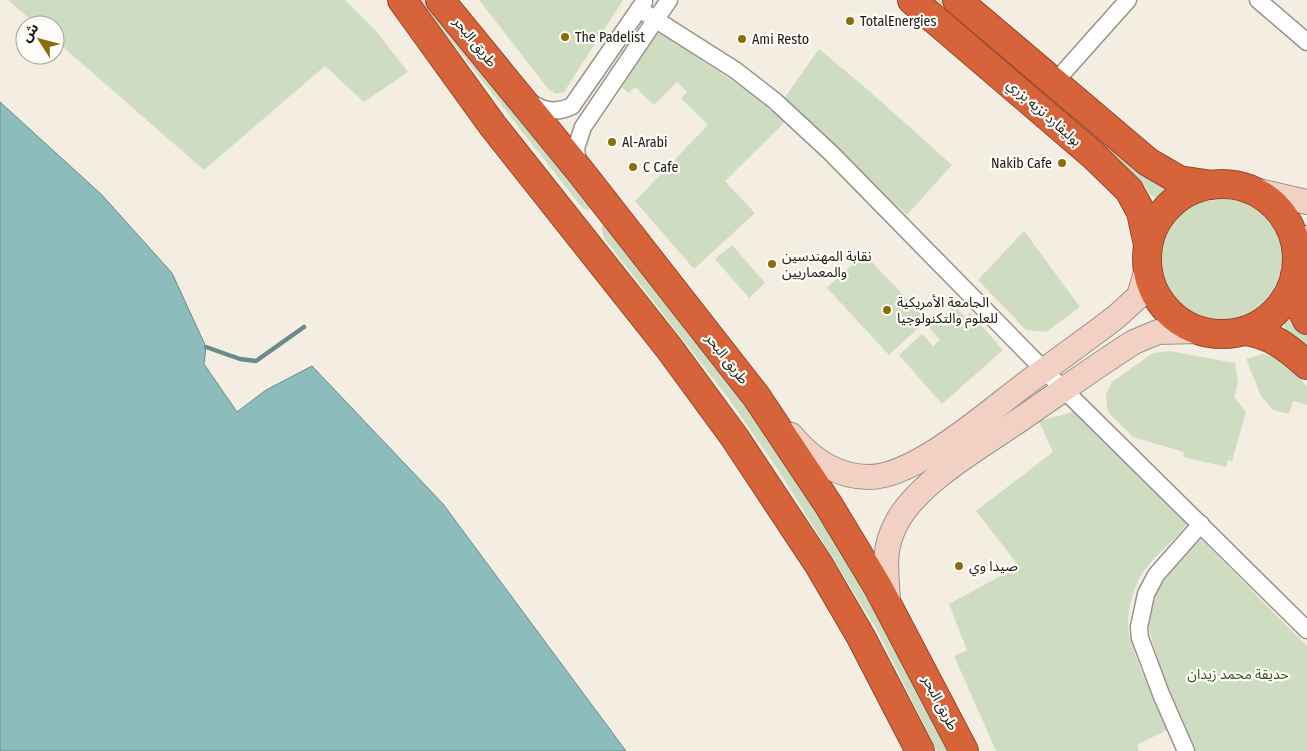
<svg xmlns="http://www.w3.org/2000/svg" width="1307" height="751" font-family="'Fira Sans Condensed','Noto Sans Arabic',sans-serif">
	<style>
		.green { fill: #cedcc2 }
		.water { fill: #8dbcbc; stroke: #6b8b8a }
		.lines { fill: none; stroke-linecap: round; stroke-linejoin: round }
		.stream { stroke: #6b8b8a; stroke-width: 4.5 }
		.street-casing { stroke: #999388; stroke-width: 19 }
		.secondary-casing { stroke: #999388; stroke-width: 26 }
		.highway-casing { stroke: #95492e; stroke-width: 30 }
		.street { stroke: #fff; stroke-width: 16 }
		.secondary { stroke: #f3d0c4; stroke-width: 24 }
		.highway { stroke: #d7633b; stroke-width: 28 }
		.poi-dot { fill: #8b6d0e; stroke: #fefcf7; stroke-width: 2 }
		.labels { text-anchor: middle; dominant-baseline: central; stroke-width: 4.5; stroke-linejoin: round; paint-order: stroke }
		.poi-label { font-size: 14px; fill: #1b1915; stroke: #fefcf7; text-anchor: start }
		.street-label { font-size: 14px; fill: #1b1915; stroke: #fefcf7 }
		.park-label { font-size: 14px; fill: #38501f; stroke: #fefcf7 }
	</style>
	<rect width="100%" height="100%" fill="#f4eee2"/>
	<!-- green -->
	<g class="green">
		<path d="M8 0H345L375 30 408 72 364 102 325 66 204 170 55 40V25H37Z"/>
		<path d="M419 0H434L594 204 589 210 583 209Z"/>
		<path d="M479 0H623L564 92 556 94 549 90Z"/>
		<path d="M928 0H941L1168 188 1155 198 1149 194 1146 187 1101 144Z"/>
		<path d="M657 30 744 89 785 122 725 181 755 213 694 269 635 201 708 125 681 98 687 92 677 82 654 105 635 87 629 93 620 86Z"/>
		<path d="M819 49 868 90 952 165 907 215 783 100Z"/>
		<circle cx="1222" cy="259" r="60"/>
		<path d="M607 222 788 460 888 624 951 751H937L877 630 779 471 729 399 604 238 601 227Z"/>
		<path d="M1024 231 1080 307 1046 332 1026 330 978 280Z"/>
		<path d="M732 245 765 283 749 298 715 259Z"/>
		<path d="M864 254 927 320 889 355 827 288Z"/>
		<path d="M955 306 965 317 970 313 1003 350 942 404 899 355 922 334 933 346 940 340 929 328Z"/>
		<path d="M1291 318 1307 333V349L1285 333 1284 325Z"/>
		<path d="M1169 351 1235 363 1238 383 1234 397 1246 412 1232 461 1228 460 1226 467 1183 457 1184 452 1133 437 1109 413 1107 408 1106 394 1112 382 1153 353Z"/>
		<path d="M1263 354 1279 358 1307 386V405L1293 401 1289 414 1273 410 1261 396 1246 359Z"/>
		<path d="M1073 412 1087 421 1185 518 1186 525C1172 544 1149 559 1138 581 1133 592 1128 609 1128 622 1128 648 1156 703 1167 730L1137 745 1139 751H996L954 656 967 650 949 604 1019 566 976 511 1053 452 1039 421Z"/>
		<path d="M1200 538 1307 646V751H1196C1183 719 1147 646 1148 614 1150 583 1175 554 1200 538Z"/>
	</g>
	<!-- water -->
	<path class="water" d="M0 102 102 195 172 273 206 347 204 364 237 412 266 390 312 366 443 504 626 751H0Z"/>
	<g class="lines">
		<!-- stream -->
		<path class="stream" d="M206 347 240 359 256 361 304 327"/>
		<!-- street casing -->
		<g class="street-casing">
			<g id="street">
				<path d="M1258 0 1307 42"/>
				<path d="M639 9 735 70 775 101 831 153 1044 370 1307 630"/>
				<path d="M1054 83 1128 0"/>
				<path d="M529 101C542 111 556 114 572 106L644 2"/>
				<path d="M578 165 576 148 583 127 669 0"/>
				<path d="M1186 751 1161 694 1140 638 1139 627 1146 594 1156 575 1201 524"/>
			</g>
		</g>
		<!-- secondary casing -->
		<g class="secondary-casing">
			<g id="secondary">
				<path d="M1250 189 1307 202"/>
				<path d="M1297 264 1307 238"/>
				<path d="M791 435C811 459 836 477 869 477 915 477 987 413 1024 385 1055 362 1086 340 1116 317L1139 296 1147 269"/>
				<path d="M888 603C887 573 881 551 897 522 919 481 982 446 1021 419 1059 393 1096 366 1134 342L1158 332 1200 331"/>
			</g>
		</g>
		<!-- highway casing -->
		<g class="highway-casing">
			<g id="highway">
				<path d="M402 0 493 126 669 348 735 438 819 565 861 637 920 751"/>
				<path d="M440 0 580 171 756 396 828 504 878 587 964 751"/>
				<path d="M912 0 1093 155 1129 190 1141 212 1148 245"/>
				<path d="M957 0 1148 162 1179 180 1212 185"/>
				<circle cx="1222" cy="259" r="75"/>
				<path d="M1295 275V296L1307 320"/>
				<path d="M1245 331C1272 335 1287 347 1307 365"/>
			</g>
		</g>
		<!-- street -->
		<use href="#street" class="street"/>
		<!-- secondary -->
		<use href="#secondary" class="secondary"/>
		<!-- highway -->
		<use href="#highway" class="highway"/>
	</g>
	<!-- markers -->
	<g class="poi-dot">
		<circle cx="850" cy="21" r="5"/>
		<circle cx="565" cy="37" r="5"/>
		<circle cx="742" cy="39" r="5"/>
		<circle cx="612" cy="142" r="5"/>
		<circle cx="1062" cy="163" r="5"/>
		<circle cx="633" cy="167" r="5"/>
		<circle cx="772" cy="264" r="5"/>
		<circle cx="887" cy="310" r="5"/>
		<circle cx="959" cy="566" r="5"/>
	</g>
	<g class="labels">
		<!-- poi labels -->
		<g class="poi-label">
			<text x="860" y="21">TotalEnergies</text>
			<text x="575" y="37">The Padelist</text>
			<text x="752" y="39">Ami Resto</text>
			<text x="622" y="142">Al-Arabi</text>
			<text x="1052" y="163" text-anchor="end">Nakib Cafe</text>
			<text x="643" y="167">C Cafe</text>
			<text x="782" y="256">نقابة المهندسين<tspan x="782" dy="16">والمعماريين</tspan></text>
			<text x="897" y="302">الجامعة الأمريكية<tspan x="897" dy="16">للعلوم والتكنولوجيا</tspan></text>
			<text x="969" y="566">صيدا وي</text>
		</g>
		<!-- street labels -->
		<g class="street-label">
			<text transform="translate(475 42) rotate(51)">طريق البحر</text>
			<text transform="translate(1044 113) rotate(41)">بوليفارد نزيه بزري</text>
			<text transform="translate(727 359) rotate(52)">طريق البحر</text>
			<text transform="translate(940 703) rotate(62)">طريق البحر</text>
		</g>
		<!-- park labels -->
		<g class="park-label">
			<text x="1238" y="674">حديقة محمد زيدان</text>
		</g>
	</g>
	<!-- north arrow -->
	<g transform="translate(40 40) rotate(306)"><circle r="24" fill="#fefcf7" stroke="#a3a19d"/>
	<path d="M0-4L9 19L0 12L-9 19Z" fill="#8b6d0e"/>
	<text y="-8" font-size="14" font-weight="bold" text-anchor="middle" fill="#1b1915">ش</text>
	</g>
</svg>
